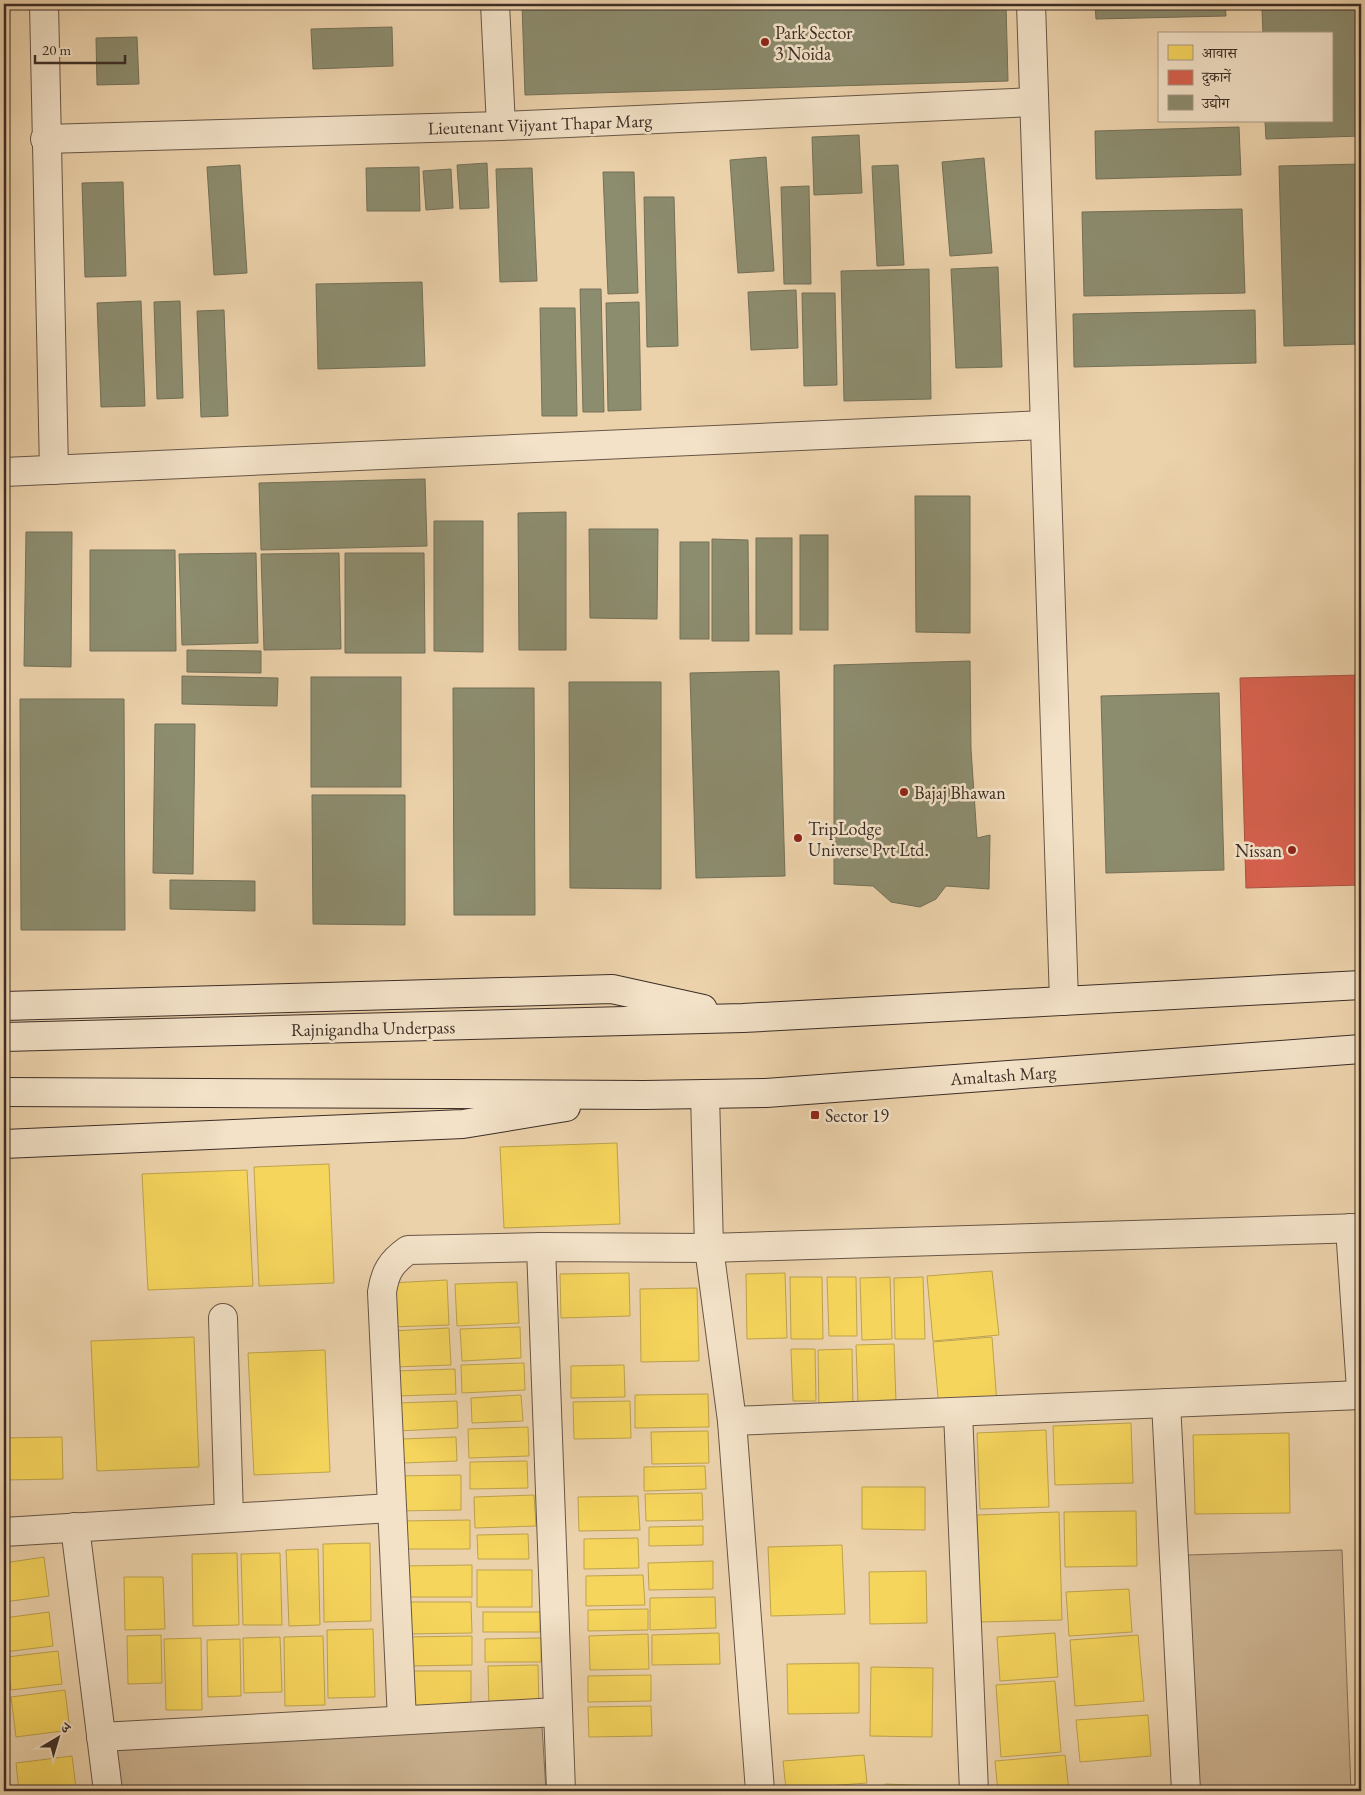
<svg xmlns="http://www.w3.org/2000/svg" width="1365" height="1795" font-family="'EB Garamond','Noto Serif Devanagari',serif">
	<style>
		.green { fill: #ceb694; stroke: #85725d }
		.homes { fill: #f6d55c; stroke: #bea34c }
		.shops { fill: #d6604d; stroke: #a85141 }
		.industry { fill: #8c8c6e; stroke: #747058 }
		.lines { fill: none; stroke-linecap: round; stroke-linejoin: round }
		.street-casing { stroke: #685647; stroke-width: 30 }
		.secondary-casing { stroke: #3c2d26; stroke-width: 30 }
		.street { stroke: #f3e2c8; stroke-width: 28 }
		.secondary { stroke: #f3e2c8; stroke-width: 28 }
		.poi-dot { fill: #8f2418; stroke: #f3e2c8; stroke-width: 2 }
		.labels { text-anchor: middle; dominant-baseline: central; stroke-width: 5; stroke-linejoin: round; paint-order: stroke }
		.poi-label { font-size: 18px; fill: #3c2d26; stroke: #f3e2c8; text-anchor: start }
		.street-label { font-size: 18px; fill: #3c2d26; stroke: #f3e2c8 }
	</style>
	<rect width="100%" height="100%" fill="#ecd2ab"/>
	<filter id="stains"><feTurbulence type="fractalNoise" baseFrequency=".004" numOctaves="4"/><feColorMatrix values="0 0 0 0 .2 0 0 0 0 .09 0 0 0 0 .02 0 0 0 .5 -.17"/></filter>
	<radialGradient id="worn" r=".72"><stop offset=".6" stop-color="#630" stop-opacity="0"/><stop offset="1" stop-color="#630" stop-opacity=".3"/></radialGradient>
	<!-- green -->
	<g class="green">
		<path d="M1342 1550 1351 1791H1197L1188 1555Z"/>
		<path d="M542 1726 546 1791H120L115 1749Z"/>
	</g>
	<!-- homes -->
	<g class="homes">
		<path d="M617 1143 620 1224 504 1228 500 1147Z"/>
		<path d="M329 1164 334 1283 259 1286 254 1167Z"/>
		<path d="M247 1170 253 1286 148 1290 142 1174Z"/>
		<path d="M992 1271 999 1335 933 1341 927 1276Z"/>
		<path d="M629 1273 630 1316 561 1318 560 1274Z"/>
		<path d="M785 1273 787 1338 747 1339 746 1274Z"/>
		<path d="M790 1277H822L823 1339H791Z"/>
		<path d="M827 1277H856L857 1336H829Z"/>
		<path d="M890 1277 892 1339 862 1340 860 1278Z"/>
		<path d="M923 1277 925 1339H895L894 1278Z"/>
		<path d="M447 1280 449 1325 392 1327 390 1283Z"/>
		<path d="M517 1282 519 1323 457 1326 455 1284Z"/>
		<path d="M697 1288 699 1361 641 1362 640 1289Z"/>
		<path d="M520 1327 521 1358 462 1361 460 1329Z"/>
		<path d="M449 1328 451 1365 394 1367 392 1331Z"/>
		<path d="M194 1337 199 1467 97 1471 91 1341Z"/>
		<path d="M992 1337 997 1404 939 1408 933 1342Z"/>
		<path d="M894 1344 896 1403H858L856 1345Z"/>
		<path d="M791 1349H815L816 1401H793Z"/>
		<path d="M852 1349 853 1413H819L818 1350Z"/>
		<path d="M325 1350 330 1472 254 1475 248 1353Z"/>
		<path d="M524 1363 525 1390 462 1393 461 1365Z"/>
		<path d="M624 1365 625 1397 571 1398V1366Z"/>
		<path d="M455 1369 456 1394 397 1396 396 1371Z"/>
		<path d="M708 1394 709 1427 635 1428V1395Z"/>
		<path d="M521 1395 523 1421 472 1423 471 1398Z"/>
		<path d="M457 1401 458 1428 398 1431 397 1403Z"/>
		<path d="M630 1401 631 1438 574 1439 573 1402Z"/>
		<path d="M1131 1423 1133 1483 1055 1485 1053 1426Z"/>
		<path d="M528 1427 529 1456 469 1458 468 1429Z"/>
		<path d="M1046 1430 1049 1507 980 1509 977 1433Z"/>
		<path d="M708 1431 709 1463 652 1464 651 1432Z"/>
		<path d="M1289 1433 1290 1513 1195 1514 1193 1435Z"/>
		<path d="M62 1437 63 1479 4 1480V1438Z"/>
		<path d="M456 1437 457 1461 403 1463 402 1439Z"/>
		<path d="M527 1461 528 1488 470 1489V1462Z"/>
		<path d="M705 1466 706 1489 644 1491V1467Z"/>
		<path d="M461 1475V1510L396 1511V1476Z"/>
		<path d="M862 1487H925V1530L862 1529Z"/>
		<path d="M702 1493 703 1520 646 1521 645 1494Z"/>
		<path d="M534 1495 536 1526 475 1528 474 1497Z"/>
		<path d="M638 1496 640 1530 579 1531 578 1497Z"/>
		<path d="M1136 1511 1137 1566 1065 1567 1064 1512Z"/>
		<path d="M1059 1512 1062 1620 981 1622 977 1515Z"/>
		<path d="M470 1520V1549H401V1521Z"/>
		<path d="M703 1526V1545L649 1546V1527Z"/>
		<path d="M528 1534 529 1559H478L477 1535Z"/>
		<path d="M638 1538 639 1568 584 1569V1539Z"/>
		<path d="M370 1543 371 1621 324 1622 323 1544Z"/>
		<path d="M842 1545 845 1614 771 1616 768 1547Z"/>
		<path d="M318 1549 320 1625 289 1626 286 1550Z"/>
		<path d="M237 1553 239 1625 193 1626 192 1554Z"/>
		<path d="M280 1553 282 1625H243L241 1554Z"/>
		<path d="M44 1557 49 1596 4 1602V1563Z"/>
		<path d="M713 1561V1589L649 1590 648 1563Z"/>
		<path d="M472 1565V1597H402L401 1566Z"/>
		<rect x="477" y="1570" width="55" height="37"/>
		<path d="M926 1571 927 1623 870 1624 869 1572Z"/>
		<path d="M643 1575 645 1605 586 1606V1576Z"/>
		<path d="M124 1577H163L165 1629 125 1630Z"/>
		<path d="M1129 1589 1132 1632 1069 1636 1066 1592Z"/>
		<path d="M715 1597 716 1628 650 1630V1598Z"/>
		<path d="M402 1602H471L472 1633 403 1634Z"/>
		<path d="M648 1609V1630L588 1631V1610Z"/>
		<path d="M49 1612 53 1646 4 1652V1618Z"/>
		<rect x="483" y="1612" width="57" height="20"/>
		<path d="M373 1629 375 1697 328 1698 327 1630Z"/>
		<path d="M719 1633 720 1664 652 1665V1635Z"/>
		<path d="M1055 1633 1058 1677 1000 1681 997 1637Z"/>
		<path d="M648 1634 649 1669 590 1670 589 1636Z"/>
		<path d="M161 1635 162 1683 128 1684 127 1636Z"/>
		<path d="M1138 1635 1144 1701 1075 1706 1070 1640Z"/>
		<path d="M323 1636 325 1705 285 1706 284 1637Z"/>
		<path d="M472 1636V1665L407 1666 406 1637Z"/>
		<path d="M280 1637 282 1692 244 1693 243 1638Z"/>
		<path d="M201 1638 202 1710H166L164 1639Z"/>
		<path d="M541 1638V1662H485V1639Z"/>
		<path d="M240 1639 241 1696 208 1697 207 1640Z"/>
		<path d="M58 1651 62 1684 11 1690 7 1657Z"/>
		<path d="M859 1663V1713L788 1714 787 1664Z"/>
		<path d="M538 1665 539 1707 489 1708 488 1666Z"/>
		<path d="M871 1667 933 1668 932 1737 870 1736Z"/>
		<rect x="412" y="1671" width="59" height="35"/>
		<path d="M651 1675V1701L588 1702V1676Z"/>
		<path d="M1055 1681 1061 1752 1001 1757 996 1685Z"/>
		<path d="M65 1690 70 1730 16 1737 11 1697Z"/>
		<path d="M651 1706 652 1736 589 1737 588 1707Z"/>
		<path d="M1148 1715 1151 1756 1080 1762 1076 1720Z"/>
		<path d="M864 1755 867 1783 786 1789 783 1761Z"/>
		<path d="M1065 1755 1069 1791H998L995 1761Z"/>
		<path d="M72 1756 76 1788 47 1791H19L16 1763Z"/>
		<path d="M4 1765H5L9 1791H4Z"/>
		<path d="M885 1784 940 1786V1791H885Z"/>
	</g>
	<!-- shops -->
	<path class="shops" d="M1361 675V885L1246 888 1240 678Z"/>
	<!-- industry -->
	<g class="industry">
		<path d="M522 4H1006L1008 81 525 95Z"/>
		<path d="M1095 4H1225L1226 16 1096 19Z"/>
		<path d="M1361 8V136L1266 139 1265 121H1331V34H1263L1262 10Z"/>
		<path d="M392 27 393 66 313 69 311 29Z"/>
		<path d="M137 37 139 84 97 85 96 38Z"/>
		<path d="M1239 127 1241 175 1096 179 1095 131Z"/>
		<path d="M859 135 862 193 814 195 812 137Z"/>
		<path d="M766 157 774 271 738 273 730 160Z"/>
		<path d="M984 158 992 253 950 256 942 162Z"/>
		<path d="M487 163 489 208 460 209 457 165Z"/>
		<path d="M1361 164V344L1284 346 1279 166Z"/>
		<path d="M240 165 247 273 214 275 207 167Z"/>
		<path d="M898 165 904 265 877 266 872 166Z"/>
		<path d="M419 167 420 211H367L366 168Z"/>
		<path d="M532 168 537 281 500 282 496 169Z"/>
		<path d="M451 169 453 208 426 210 423 171Z"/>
		<path d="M603 172H634L638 293 608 294Z"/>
		<path d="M123 182 126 276 85 277 82 183Z"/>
		<path d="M809 186 811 284H784L781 187Z"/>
		<path d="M644 197H674L678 346 647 347Z"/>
		<path d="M1242 209 1245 293 1084 296 1082 212Z"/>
		<path d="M998 267 1002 367 956 368 951 269Z"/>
		<path d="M929 269 931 399 844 401 841 271Z"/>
		<path d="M422 282 425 366 318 369 316 284Z"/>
		<path d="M580 289H601L604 412H583Z"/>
		<path d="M796 290 798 348 751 350 748 292Z"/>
		<path d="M802 293H835L837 385 804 386Z"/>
		<path d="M141 301 145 406 101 407 97 303Z"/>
		<path d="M180 301 183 398 157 399 154 302Z"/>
		<path d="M639 302 641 410 608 411 606 303Z"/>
		<path d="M540 308H575L577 416H542Z"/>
		<path d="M224 310 228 416 201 417 197 311Z"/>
		<path d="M1255 310 1256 363 1074 367 1073 314Z"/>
		<path d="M425 479 427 546 261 550 259 483Z"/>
		<path d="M915 496H970V633L916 632Z"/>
		<path d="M566 512V650H519L518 513Z"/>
		<path d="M434 521H483V652L434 651Z"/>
		<path d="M589 529H658L657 619 590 618Z"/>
		<path d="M26 532H72L71 667 24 666Z"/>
		<rect x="800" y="535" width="28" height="95"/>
		<rect x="756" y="538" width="36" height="96"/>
		<path d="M712 539 748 540 749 641H712Z"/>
		<rect x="680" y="542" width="29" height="97"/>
		<path d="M90 550H175L176 651H90Z"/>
		<path d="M256 553 258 643 182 645 179 554Z"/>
		<path d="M339 553 341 649 264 650 261 554Z"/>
		<path d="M345 553H424L425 653H345Z"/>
		<path d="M187 650 261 651V673L187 672Z"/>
		<path d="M970 661 971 749 977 838 990 835 989 889 946 886 936 899 920 907 891 902 873 886 834 884V665Z"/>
		<path d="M779 671 785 876 696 878 690 673Z"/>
		<path d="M182 676 278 678 277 706 182 704Z"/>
		<rect x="311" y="677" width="90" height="110"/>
		<path d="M569 682H661V889L570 888Z"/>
		<path d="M453 688H534L535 915H454Z"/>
		<path d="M1219 693 1224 870 1106 873 1101 696Z"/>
		<path d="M20 699H124L125 930H21Z"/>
		<path d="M155 724H195L193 874 153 873Z"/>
		<path d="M312 795H405V925L313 924Z"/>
		<path d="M170 880 255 881V911L170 909Z"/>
	</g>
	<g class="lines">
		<!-- street casing -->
		<g class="street-casing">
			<g id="street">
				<path d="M44 4 54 470"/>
				<path d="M495 4 501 126"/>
				<path d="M1031 4 1064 1001"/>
				<path d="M45 139 501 126 1034 102"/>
				<path d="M4 472 1045 425"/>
				<path d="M705 1094 709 1248 732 1421 760 1791"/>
				<path d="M1350 1228 1361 1389"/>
				<path d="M541 1247 561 1791"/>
				<path d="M223 1318 229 1518"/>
				<path d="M1166 1403 1186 1791"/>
				<path d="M958 1412 974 1791"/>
				<path d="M732 1421 1361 1395"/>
				<path d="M75 1527 108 1791"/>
				<path d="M4 1532 391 1508"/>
				<path d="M402 1720 382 1292C385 1272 391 1262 408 1250L541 1247 709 1248 1361 1228"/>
				<path d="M101 1737 557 1712"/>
			</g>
		</g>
		<!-- secondary casing -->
		<g class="secondary-casing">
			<g id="secondary">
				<path d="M4 1006 612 989 703 1009"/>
				<path d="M4 1037 743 1018 1361 985"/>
				<path d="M4 1092 644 1095 766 1093 1361 1049"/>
				<path d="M4 1144 463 1124 566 1107"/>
			</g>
		</g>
		<!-- street -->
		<use href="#street" class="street"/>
		<!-- secondary -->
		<use href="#secondary" class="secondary"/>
	</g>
	<!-- markers -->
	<g class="poi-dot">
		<circle cx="765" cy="42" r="5"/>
		<circle cx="904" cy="792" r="5"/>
		<circle cx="798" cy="838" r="5"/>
		<circle cx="1292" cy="850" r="5"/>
		<rect x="810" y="1110" width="10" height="10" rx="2.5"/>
	</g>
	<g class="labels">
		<!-- poi labels -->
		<g class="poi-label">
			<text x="775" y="32">Park Sector<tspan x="775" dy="21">3 Noida</tspan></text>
			<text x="914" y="792">Bajaj Bhawan</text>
			<text x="808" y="828">TripLodge<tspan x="808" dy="21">Universe Pvt Ltd.</tspan></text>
			<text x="1282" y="850" text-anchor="end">Nissan</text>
			<text x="825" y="1115">Sector 19</text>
		</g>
		<!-- street labels -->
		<g class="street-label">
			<text transform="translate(540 124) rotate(-2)">Lieutenant Vijyant Thapar Marg</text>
			<text transform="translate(373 1028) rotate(-1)">Rajnigandha Underpass</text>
			<text transform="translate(1003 1075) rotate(-4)">Amaltash Marg</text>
		</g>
	</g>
	<!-- margin -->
	<rect width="1365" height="1795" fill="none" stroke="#ecd2ab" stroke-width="20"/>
	<rect x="5" y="5" width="1355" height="1785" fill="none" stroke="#3c2d26" stroke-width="2.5"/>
	<rect x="10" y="10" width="1345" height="1775" fill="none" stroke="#3c2d26"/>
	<!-- legend -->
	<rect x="1158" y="32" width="175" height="90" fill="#f3e2c8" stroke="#aa9a87"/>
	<rect x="1168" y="45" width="25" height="15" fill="#f6d55c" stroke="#aa9a87"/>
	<text x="1202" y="58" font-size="15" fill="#3c2d26">आवास</text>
	<rect x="1168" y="70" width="25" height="15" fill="#d6604d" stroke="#aa9a87"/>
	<text x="1202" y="82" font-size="15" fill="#3c2d26">दुकानें</text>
	<rect x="1168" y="95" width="25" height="15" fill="#8c8c6e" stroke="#aa9a87"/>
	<text x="1202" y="108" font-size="15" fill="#3c2d26">उद्योग</text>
	<!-- north arrow -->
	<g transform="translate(58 1738) rotate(38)" stroke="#f3e2c8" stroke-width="4" paint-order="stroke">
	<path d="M0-4L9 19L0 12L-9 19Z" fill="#3c2d26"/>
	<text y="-8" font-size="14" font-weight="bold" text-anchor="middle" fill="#3c2d26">उ</text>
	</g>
	<!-- scale -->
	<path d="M35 55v8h90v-8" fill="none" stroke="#3c2d26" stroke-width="2.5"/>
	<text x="42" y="55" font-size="15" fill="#3c2d26" stroke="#f3e2c8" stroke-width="4" paint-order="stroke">20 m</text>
	<rect width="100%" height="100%" filter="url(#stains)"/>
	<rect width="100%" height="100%" fill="url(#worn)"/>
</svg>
